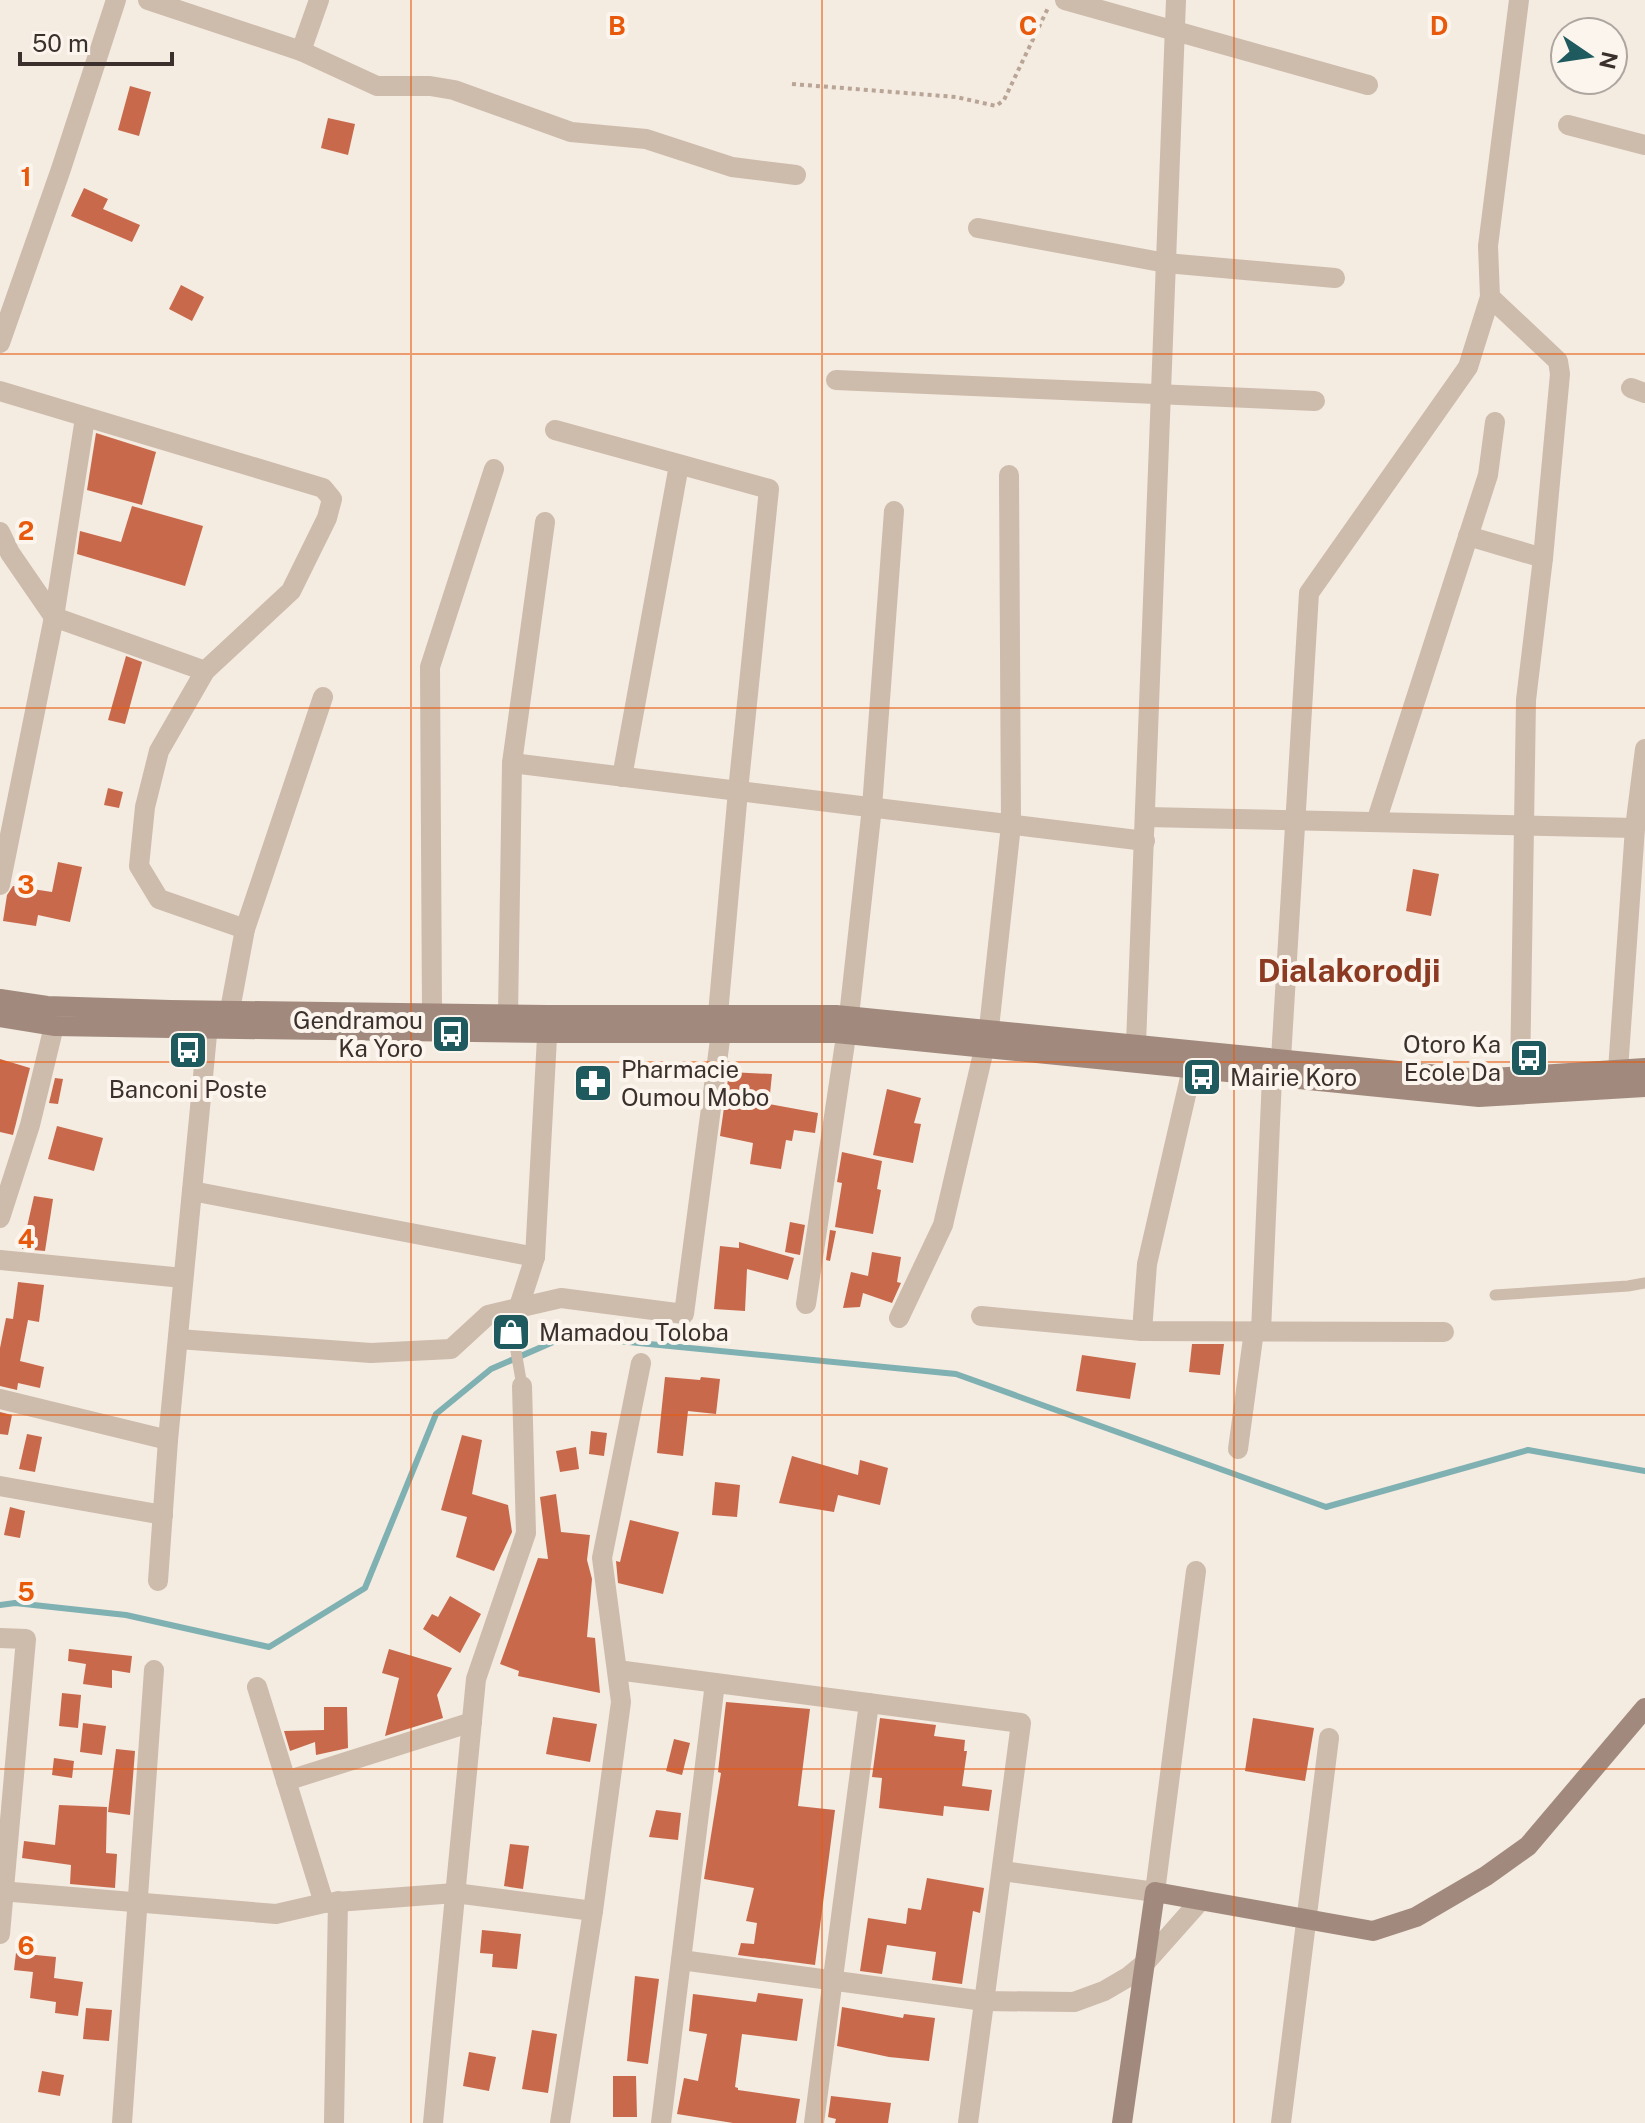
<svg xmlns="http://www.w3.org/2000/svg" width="1645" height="2123" font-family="'Public Sans',sans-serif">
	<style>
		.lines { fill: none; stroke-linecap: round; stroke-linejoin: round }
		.stream { stroke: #7fb0b2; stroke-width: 6 }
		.building { fill: #c8694b }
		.path { stroke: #b9a596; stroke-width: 4; stroke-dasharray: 4 4; stroke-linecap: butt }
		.lane { stroke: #cdbbac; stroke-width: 11 }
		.street { stroke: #cdbbac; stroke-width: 20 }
		.secondary { stroke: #a18a7d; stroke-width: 20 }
		.grid { fill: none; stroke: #e8590c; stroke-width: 2; stroke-opacity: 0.55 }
		.labels { text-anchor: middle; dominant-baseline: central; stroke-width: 8; stroke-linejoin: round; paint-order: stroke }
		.poi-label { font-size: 24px; fill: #3b302b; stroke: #fbf5ee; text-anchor: start }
		.district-label { font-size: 32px; font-weight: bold; fill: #8c3b22; stroke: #fbf5ee }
		.grid-label { font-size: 26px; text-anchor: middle; font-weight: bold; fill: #e8590c; stroke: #fbf5ee; stroke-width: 8; stroke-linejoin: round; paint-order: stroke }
	</style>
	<rect width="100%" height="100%" fill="#f4ebe1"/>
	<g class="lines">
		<!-- stream -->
		<path class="stream" d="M0 1605 15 1603 126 1615 269 1647 365 1588 436 1414 491 1369 567 1336 956 1374 1326 1507 1528 1450 1645 1471"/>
	</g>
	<!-- building -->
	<g class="building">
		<path d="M130 86 151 92 139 136 118 130Z"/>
		<path d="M328 118 355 124 348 155 321 148Z"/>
		<path d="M84 188 108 199 103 209 140 225 132 242 71 216Z"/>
		<path d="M181 285 204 297 192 321 169 309Z"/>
		<path d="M96 433 156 452 142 505 87 490Z"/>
		<path d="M132 506 203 526 185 586 77 554 80 531 121 542Z"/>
		<path d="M126 656 142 662 125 724 108 720Z"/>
		<path d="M108 788 123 792 119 808 104 805Z"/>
		<path d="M58 862 82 867 70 922 38 915 36 926 3 921 7 895 13 886 52 892Z"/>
		<path d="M1413 869 1439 874 1431 916 1406 911Z"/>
		<path d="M0 1059 30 1068 13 1135 0 1132Z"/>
		<path d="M729 1072 772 1074 769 1104 818 1113 815 1133 794 1130 792 1141 786 1140 781 1169 750 1164 753 1143 720 1136Z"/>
		<path d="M55 1078 63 1079 58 1104 49 1103Z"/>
		<path d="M887 1089 921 1098 914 1123 921 1124 913 1163 873 1155Z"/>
		<path d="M57 1126 103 1138 94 1171 48 1159Z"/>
		<path d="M842 1152 882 1161 877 1189 881 1190 873 1234 835 1227 842 1183 837 1182Z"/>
		<path d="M34 1196 53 1199 45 1251 22 1249Z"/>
		<path d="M790 1222 805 1225 800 1255 785 1252Z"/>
		<path d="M830 1230 836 1231 830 1261 826 1260Z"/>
		<path d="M739 1242 794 1258 788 1280 747 1269 745 1311 714 1309 720 1246 739 1248Z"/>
		<path d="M872 1252 901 1257 897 1282 901 1283 892 1303 863 1293 860 1307 843 1308 851 1272 868 1276Z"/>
		<path d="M18 1282 44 1285 39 1322 28 1320 20 1361 44 1367 40 1388 18 1383 17 1390 0 1386V1348L6 1318 13 1319Z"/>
		<path d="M1192 1344H1224L1220 1375 1189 1372Z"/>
		<path d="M1082 1355 1136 1363 1130 1399 1076 1391Z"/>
		<path d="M665 1377 700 1380 701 1377 720 1379 716 1414 688 1411 683 1456 657 1453Z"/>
		<path d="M0 1412 12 1415 8 1435 0 1434Z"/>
		<path d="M591 1431 607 1433 604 1456 589 1454Z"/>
		<path d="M27 1434 42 1437 35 1472 19 1469Z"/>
		<path d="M462 1435 482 1440 472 1494 508 1505 512 1532 494 1571 456 1557 467 1517 441 1510Z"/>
		<path d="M576 1447 579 1469 560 1472 556 1451Z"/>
		<path d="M792 1456 858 1475 860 1460 888 1468 880 1505 838 1495 834 1512 779 1503Z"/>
		<path d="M715 1482 740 1485 737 1517 712 1515Z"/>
		<path d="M556 1494 561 1532 590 1535 587 1560 592 1579 587 1637 595 1638 600 1693 518 1676 519 1671 500 1664 538 1558 548 1559 540 1497Z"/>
		<path d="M10 1507 25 1511 20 1538 4 1535Z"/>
		<path d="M630 1520 679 1532 663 1594 618 1583 616 1561 620 1562Z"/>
		<path d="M450 1596 481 1614 460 1653 423 1629 432 1614 438 1617Z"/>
		<path d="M69 1649 132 1656 130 1673 112 1670V1688L83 1684 86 1664 68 1661Z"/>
		<path d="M389 1649 452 1668 437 1695 443 1718 385 1736 399 1678 382 1673Z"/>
		<path d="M62 1693 81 1695 78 1728 59 1726Z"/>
		<path d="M726 1702 810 1709 798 1806 835 1810 815 1965 738 1955 741 1943 754 1944 757 1923 746 1921 754 1888 704 1879 721 1773 718 1772Z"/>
		<path d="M324 1707H347L348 1748 316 1755 315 1742 290 1751 284 1731 324 1730Z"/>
		<path d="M553 1717 597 1724 590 1762 546 1754Z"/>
		<path d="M880 1718 936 1725 934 1736 965 1740 964 1751H967L962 1786 992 1790 989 1811 944 1806 943 1816 879 1808 882 1778 872 1777Z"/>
		<path d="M1253 1718 1314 1728 1305 1781 1245 1771Z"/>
		<path d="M83 1723 106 1726 102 1755 80 1752Z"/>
		<path d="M674 1739 690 1743 682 1775 666 1771Z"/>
		<path d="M116 1749 135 1751 130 1815 108 1812Z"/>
		<path d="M54 1758 74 1761 72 1778 52 1775Z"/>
		<path d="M59 1805 107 1807 106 1853 117 1854 115 1888 70 1884 71 1865 22 1858 24 1841 55 1845Z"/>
		<path d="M656 1810 681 1813 678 1840 649 1837Z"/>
		<path d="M510 1844 529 1846 523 1889 504 1886Z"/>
		<path d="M927 1878 984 1888 980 1913 973 1911 962 1984 932 1980 936 1952 887 1945 882 1974 860 1971 868 1918 906 1924 908 1908 921 1910Z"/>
		<path d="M482 1930 521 1934 517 1969 492 1967 493 1954 480 1953Z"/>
		<path d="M16 1953 56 1957 54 1978 83 1982 78 2016 55 2013 56 2002 30 1998 33 1972 14 1970Z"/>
		<path d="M635 1976 659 1979 648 2064 627 2061Z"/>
		<path d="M758 1993 803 1999 797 2041 742 2034 735 2087 738 2088V2090L800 2099 796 2123H733L677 2114 684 2078 698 2081 707 2034 689 2031 693 1994 756 2002Z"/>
		<path d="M842 2007 903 2018 904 2014 935 2018 929 2061 889 2057 837 2046Z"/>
		<path d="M86 2008 112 2010 109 2041 83 2039Z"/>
		<path d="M532 2030 557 2034 548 2093 522 2089Z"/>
		<path d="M469 2052 496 2057 489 2091 463 2086Z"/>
		<path d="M42 2071 64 2075 60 2096 38 2092Z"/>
		<path d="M613 2076H636L637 2117H613Z"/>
		<path d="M831 2096 891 2103 888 2123H835L836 2119 828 2117Z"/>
	</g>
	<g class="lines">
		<!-- path -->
		<path class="path" d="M792 84 956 97 996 106 1004 100 1048 8"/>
		<!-- lane -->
		<g class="lane">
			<path d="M1495 1295 1628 1286 1645 1283"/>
			<path d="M512 1328 522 1386"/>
		</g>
		<!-- street -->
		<g class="street">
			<path d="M148 0 301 51 377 86H430L454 90 571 132 646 139 732 167 796 175"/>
			<path d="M1065 0 1368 85"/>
			<path d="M301 51 319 0"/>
			<path d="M1568 125 1645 145"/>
			<path d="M978 228 1166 263 1335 278"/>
			<path d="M1490 297 1558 361 1560 374 1543 558 1526 700 1520 1077"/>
			<path d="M0 343 61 169 116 0"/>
			<path d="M836 380 1315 401"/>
			<path d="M1631 388 1645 393"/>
			<path d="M0 391 303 482 323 488 332 499 327 518 291 591 205 671 159 751 145 807 139 866 159 899 245 929"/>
			<path d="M0 532 10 553 54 617 205 671"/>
			<path d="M1468 536 1543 558"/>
			<path d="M512 763 1145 841"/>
			<path d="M622 777 679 465"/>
			<path d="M1146 817 1635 828"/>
			<path d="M1376 822 1488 475 1495 422"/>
			<path d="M0 885 54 617 85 418"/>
			<path d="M432 1013 430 667 494 469"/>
			<path d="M508 1015 512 763 545 522"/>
			<path d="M227 1026 245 929 323 697"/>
			<path d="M1136 1044 1176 0"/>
			<path d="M1281 1059 1309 593 1468 367 1490 297 1488 246 1519 0"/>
			<path d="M1618 1070 1635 828 1645 749"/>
			<path d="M192 1191 535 1257"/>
			<path d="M0 1218 30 1125 54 1026"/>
			<path d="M0 1260 183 1278"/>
			<path d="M806 1304 849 1016 872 807 894 511"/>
			<path d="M981 1316 1142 1331 1444 1332"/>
			<path d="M899 1318 943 1225 989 1028 1011 825 1009 475"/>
			<path d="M512 1328 535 1257 548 1019"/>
			<path d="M1142 1331 1147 1264 1192 1069"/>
			<path d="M1261 1331 1272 1077"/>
			<path d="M178 1339 371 1353 451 1349 488 1315 561 1298 684 1314 721 1032 718 1014 738 791 769 489 555 430"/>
			<path d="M0 1399 168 1440"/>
			<path d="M1238 1449 1254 1331"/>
			<path d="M0 1486 163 1515"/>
			<path d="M158 1581 168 1440 209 1014"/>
			<path d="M0 1638 26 1639 0 1934"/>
			<path d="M617 1670 1021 1723 968 2123"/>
			<path d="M257 1687 324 1903"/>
			<path d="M286 1781 472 1722"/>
			<path d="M1002 1871 1155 1892 1196 1571"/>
			<path d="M0 1891 276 1914 324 1903 455 1893 593 1911"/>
			<path d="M681 1960 984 2001 1074 2002 1104 1991 1128 1977 1145 1963 1201 1900"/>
			<path d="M122 2123 154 1670"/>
			<path d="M334 2123 338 1901"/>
			<path d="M433 2123 476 1679 526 1533 522 1386"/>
			<path d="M560 2123 593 1911 621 1702 602 1558 641 1363"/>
			<path d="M661 2123 715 1683"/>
			<path d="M814 2123 869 1703"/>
			<path d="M1281 2123 1329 1738"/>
		</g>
		<!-- secondary -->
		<g class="secondary">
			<path d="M0 999 47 1006 170 1010 548 1015H836L1479 1079 1645 1068"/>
			<path d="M0 1017 54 1026 170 1028 548 1033H836L1479 1097 1645 1087"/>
			<path d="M1122 2123 1155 1892 1373 1931 1416 1917 1486 1876 1528 1846 1645 1708"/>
		</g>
	</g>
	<!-- grid -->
	<path class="grid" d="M411 0V2123M822 0V2123M1234 0V2123M0 354H1645M0 708H1645M0 1062H1645M0 1415H1645M0 1769H1645"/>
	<!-- icons -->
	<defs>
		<g id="bus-square" transform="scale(2)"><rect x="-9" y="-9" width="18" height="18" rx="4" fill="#1f5a5e" stroke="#fbf5ee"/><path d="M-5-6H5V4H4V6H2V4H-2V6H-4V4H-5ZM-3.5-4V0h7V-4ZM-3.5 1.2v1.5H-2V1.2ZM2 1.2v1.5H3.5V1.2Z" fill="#fff"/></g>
		<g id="pharmacy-square" transform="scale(2)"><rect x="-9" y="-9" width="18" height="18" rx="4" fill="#1f5a5e" stroke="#fbf5ee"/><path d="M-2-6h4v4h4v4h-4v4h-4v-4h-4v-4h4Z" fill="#fff"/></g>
		<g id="shop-square" transform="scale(2)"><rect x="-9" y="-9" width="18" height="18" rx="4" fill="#1f5a5e" stroke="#fbf5ee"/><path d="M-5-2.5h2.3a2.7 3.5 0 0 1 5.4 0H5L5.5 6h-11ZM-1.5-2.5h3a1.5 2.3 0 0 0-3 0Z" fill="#fff"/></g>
	</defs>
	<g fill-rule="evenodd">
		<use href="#bus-square" x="451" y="1034"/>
		<use href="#bus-square" x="188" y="1050"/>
		<use href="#bus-square" x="1529" y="1058"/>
		<use href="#bus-square" x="1202" y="1077"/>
		<use href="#pharmacy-square" x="593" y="1083"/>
		<use href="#shop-square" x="511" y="1332"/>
	</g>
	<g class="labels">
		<!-- poi labels -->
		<g class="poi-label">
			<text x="423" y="1020" text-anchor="end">Gendramou<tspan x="423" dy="28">Ka Yoro</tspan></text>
			<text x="1501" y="1044" text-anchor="end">Otoro Ka<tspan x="1501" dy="28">Ecole Da</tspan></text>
			<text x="621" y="1069">Pharmacie<tspan x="621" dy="28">Oumou Mobo</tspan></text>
			<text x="1230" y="1077">Mairie Koro</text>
			<text x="188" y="1089" text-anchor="middle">Banconi Poste</text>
			<text x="539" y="1332">Mamadou Toloba</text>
		</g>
		<!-- district labels -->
		<g class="district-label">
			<text x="1349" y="970">Dialakorodji</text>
		</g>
	</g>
	<g class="grid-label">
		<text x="617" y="35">B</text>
		<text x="1028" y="35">C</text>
		<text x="1439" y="35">D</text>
		<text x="26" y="186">1</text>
		<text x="26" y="540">2</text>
		<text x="26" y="894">3</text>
		<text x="26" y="1248">4</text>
		<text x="26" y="1601">5</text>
		<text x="26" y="1955">6</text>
	</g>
	<!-- north arrow -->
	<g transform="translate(1589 56) rotate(103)"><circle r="38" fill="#fbf5ee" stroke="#aea6a0" stroke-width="2"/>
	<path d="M0-6L14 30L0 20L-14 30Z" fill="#1f5a5e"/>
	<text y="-12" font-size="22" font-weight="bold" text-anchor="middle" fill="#3b302b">N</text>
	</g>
	<!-- scale -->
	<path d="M20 52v12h152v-12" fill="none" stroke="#3b302b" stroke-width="4"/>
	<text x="32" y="52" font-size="24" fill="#3b302b" stroke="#fbf5ee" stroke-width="6" paint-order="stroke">50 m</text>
</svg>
